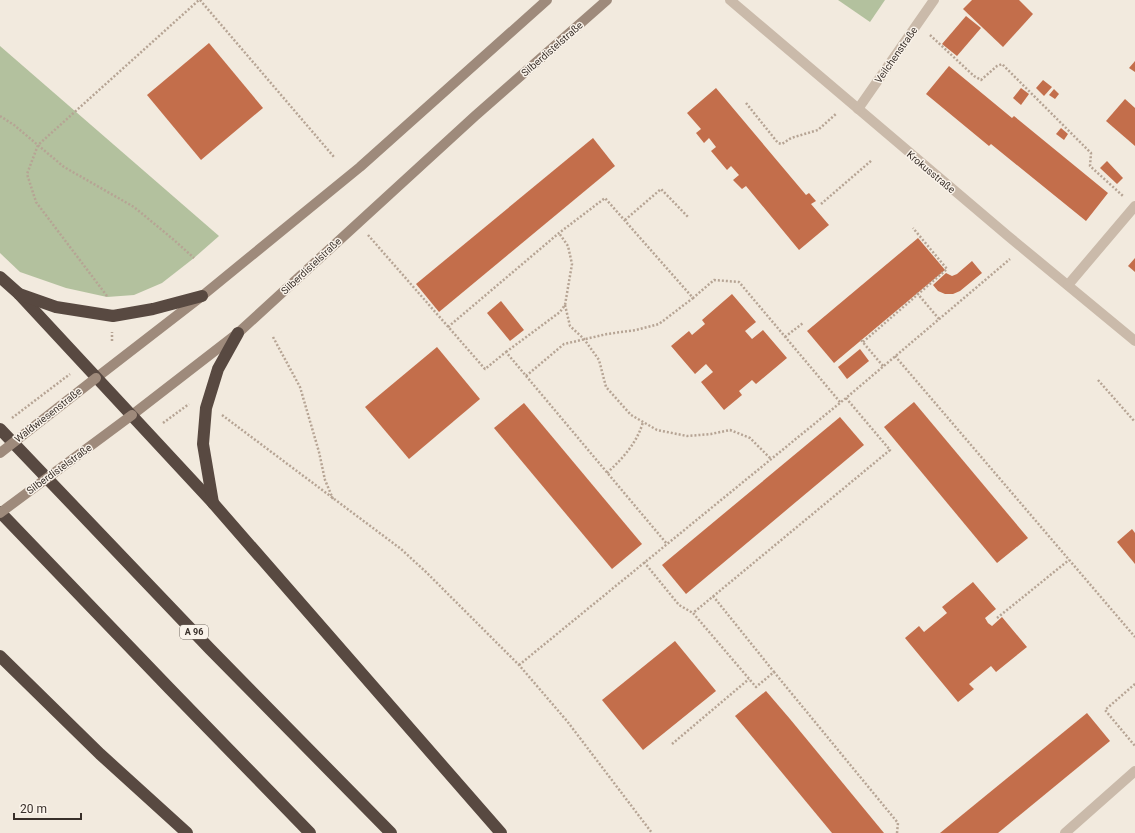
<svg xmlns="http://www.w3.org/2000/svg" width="1135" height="833" font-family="Roboto,sans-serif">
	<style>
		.green { fill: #b3c19e }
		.building { fill: #c36e4b }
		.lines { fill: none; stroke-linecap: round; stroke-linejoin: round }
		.path { stroke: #b6a494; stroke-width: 2.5; stroke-dasharray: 2 2; stroke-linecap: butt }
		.street { stroke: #cabaaa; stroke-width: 10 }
		.secondary { stroke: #9e8a7b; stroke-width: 10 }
		.highway { stroke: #584941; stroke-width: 12 }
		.secondary-bridge { stroke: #9e8a7b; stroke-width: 10 }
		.labels { text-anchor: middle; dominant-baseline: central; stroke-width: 3; stroke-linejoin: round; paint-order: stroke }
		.shield { fill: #faf3ea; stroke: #726a63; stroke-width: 1 }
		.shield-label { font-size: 9px; font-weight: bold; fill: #382f29 }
		.street-label { font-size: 10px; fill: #382f29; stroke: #faf3ea }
	</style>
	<rect width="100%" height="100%" fill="#f2eade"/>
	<!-- green -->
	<g class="green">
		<path d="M838 0H885L870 22Z"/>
		<path d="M0 46 219 236 194 258 162 283 134 295 107 297 66 288 20 272 0 253Z"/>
	</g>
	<!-- building -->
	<g class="building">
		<path d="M972 0H1019L1033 14 1003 47 963 9Z"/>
		<path d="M966 16 981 28 957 56 942 44Z"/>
		<path d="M209 43 263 108 201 160 147 95Z"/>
		<path d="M1135 61V72L1129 68Z"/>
		<path d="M949 66 1012 118 1014 116 1108 193 1086 221 991 144 989 146 926 94Z"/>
		<path d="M1043 80 1052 87 1044 96 1036 88Z"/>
		<path d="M716 88 806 195 809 193 816 201 811 204 829 225 799 250 746 186 742 189 733 180 739 175 731 166 727 170 711 151 716 147 709 138 704 143 696 133 701 129 687 113Z"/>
		<path d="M1021 88 1029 94 1021 105 1013 98Z"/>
		<path d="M1054 89 1059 94 1055 99 1049 95Z"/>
		<path d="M1125 99 1135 108V146L1106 121Z"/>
		<path d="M1061 128 1068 134 1064 140 1056 134Z"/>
		<path d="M593 138 615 166 439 312 416 284Z"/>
		<path d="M1107 161 1123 178 1117 184 1100 168Z"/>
		<path d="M918 238 945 270 834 363 807 331Z"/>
		<path d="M1135 258V272L1128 266Z"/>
		<path d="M972 261 982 273 960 291 953 294H945L938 291 933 285 946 273 952 276 957 274Z"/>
		<path d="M732 294 756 322 745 331 752 339 763 330 787 358 756 384 752 380 739 391 742 395 724 410 701 382 713 372 706 364 695 374 671 346 689 331 692 335 705 324 702 320Z"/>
		<path d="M501 301 524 330 510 341 487 313Z"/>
		<path d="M437 347 480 399 409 459 365 407Z"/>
		<path d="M860 349 869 361 847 379 838 367Z"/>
		<path d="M914 402 1028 538 997 563 884 427Z"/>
		<path d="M524 403 642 544 612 569 494 428Z"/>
		<path d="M840 417 864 445 686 594 662 565Z"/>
		<path d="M1132 529 1135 533V564L1117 542Z"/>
		<path d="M973 582 996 609 985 618 988 623 992 626 1002 617 1027 647 996 672 991 666 969 684 974 689 958 702 905 638 919 626 924 632 947 613 942 607Z"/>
		<path d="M675 641 716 691 643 750 602 700Z"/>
		<path d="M766 691 790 719 884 833H832L735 716Z"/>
		<path d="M1087 713 1110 741 998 833H940Z"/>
	</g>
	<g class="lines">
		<!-- path -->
		<g class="path">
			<path d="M200 0 334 157"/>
			<path d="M930 35 974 76 981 80 997 66 1002 64 1091 153 1090 166 1123 196"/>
			<path d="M746 103 778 143 782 144 791 138 818 130 837 113"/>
			<path d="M0 116 14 125 64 167 134 207 174 240 194 258"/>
			<path d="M821 204 872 160"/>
			<path d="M625 220 661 189 689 218"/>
			<path d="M368 235 485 369 506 352 667 544"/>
			<path d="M917 293 939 319"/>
			<path d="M107 296 36 202 27 174 38 145 199 0"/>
			<path d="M565 305 570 326 584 339 599 360 606 387 631 415 657 430 687 436 711 434 730 430 750 438 771 459"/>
			<path d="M448 327 559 233 605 198 693 298 714 280 739 282 840 402"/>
			<path d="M273 337 300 387 319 452 325 480 333 499"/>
			<path d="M785 337 803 323"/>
			<path d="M861 340 883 366"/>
			<path d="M112 341V332"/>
			<path d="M863 342 947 269 913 228"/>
			<path d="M506 352 560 312 565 305 572 264 568 246 559 233"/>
			<path d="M895 356 1135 637"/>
			<path d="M526 376 564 344 607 334 636 330 659 324 693 298"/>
			<path d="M1098 380 1135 422"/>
			<path d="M846 398 890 450 693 613 756 687 774 672 898 823 897 833"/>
			<path d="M222 415 401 549 426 572 519 665 567 721 652 833"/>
			<path d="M12 418 70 374"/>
			<path d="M163 423 189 404"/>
			<path d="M607 473C623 458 637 443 643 422"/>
			<path d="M644 562 679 605 693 613"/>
			<path d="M713 596 774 672"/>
			<path d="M997 618 1069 560"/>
			<path d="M519 665 846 398 1010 259"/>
			<path d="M1135 684 1105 710 1135 746"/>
			<path d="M672 744 749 679"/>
		</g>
		<!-- street -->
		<g class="street">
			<path d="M730 0 1008 236 1135 341"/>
			<path d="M858 109 934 0"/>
			<path d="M1068 285 1135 206"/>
			<path d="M1065 833 1135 771"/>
		</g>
		<!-- secondary -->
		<g class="secondary">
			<path d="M96 378 202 296 360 167 547 0"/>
			<path d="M132 415 238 333 475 116 607 0"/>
		</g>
		<!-- highway -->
		<g class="highway">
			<path d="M0 277 18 293 213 503 501 833"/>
			<path d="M19 294 56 307 113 316 153 309 202 296"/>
			<path d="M0 429 210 649 391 833"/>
			<path d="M213 503 203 444 206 408 218 369 238 333"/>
			<path d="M0 512 169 688 310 833"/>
			<path d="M0 656 100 754 187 833"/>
		</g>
		<!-- secondary-bridge -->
		<g class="secondary-bridge">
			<path d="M0 453 96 378"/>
			<path d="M0 513 132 415"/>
		</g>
	</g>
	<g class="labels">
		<!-- shield labels -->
		<rect class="shield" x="180" y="625" width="28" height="14" rx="3"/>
		<g class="shield-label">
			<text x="194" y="632">A 96</text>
		</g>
		<!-- street labels -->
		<g class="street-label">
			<text transform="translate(552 49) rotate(-41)">Silberdistelstraße</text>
			<text transform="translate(896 55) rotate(-55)">Veilchenstraße</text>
			<text transform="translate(931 172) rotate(40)">Krokusstraße</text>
			<text transform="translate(311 266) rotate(-43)">Silberdistelstraße</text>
			<text transform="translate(48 415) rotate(-38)">Waldwiesenstraße</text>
			<text transform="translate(59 469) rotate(-36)">Silberdistelstraße</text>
		</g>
	</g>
	<!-- scale -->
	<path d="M14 813v6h67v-6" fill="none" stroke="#382f29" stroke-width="2"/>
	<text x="20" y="813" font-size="12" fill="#382f29" stroke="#faf3ea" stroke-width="3" paint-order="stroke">20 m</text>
</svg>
